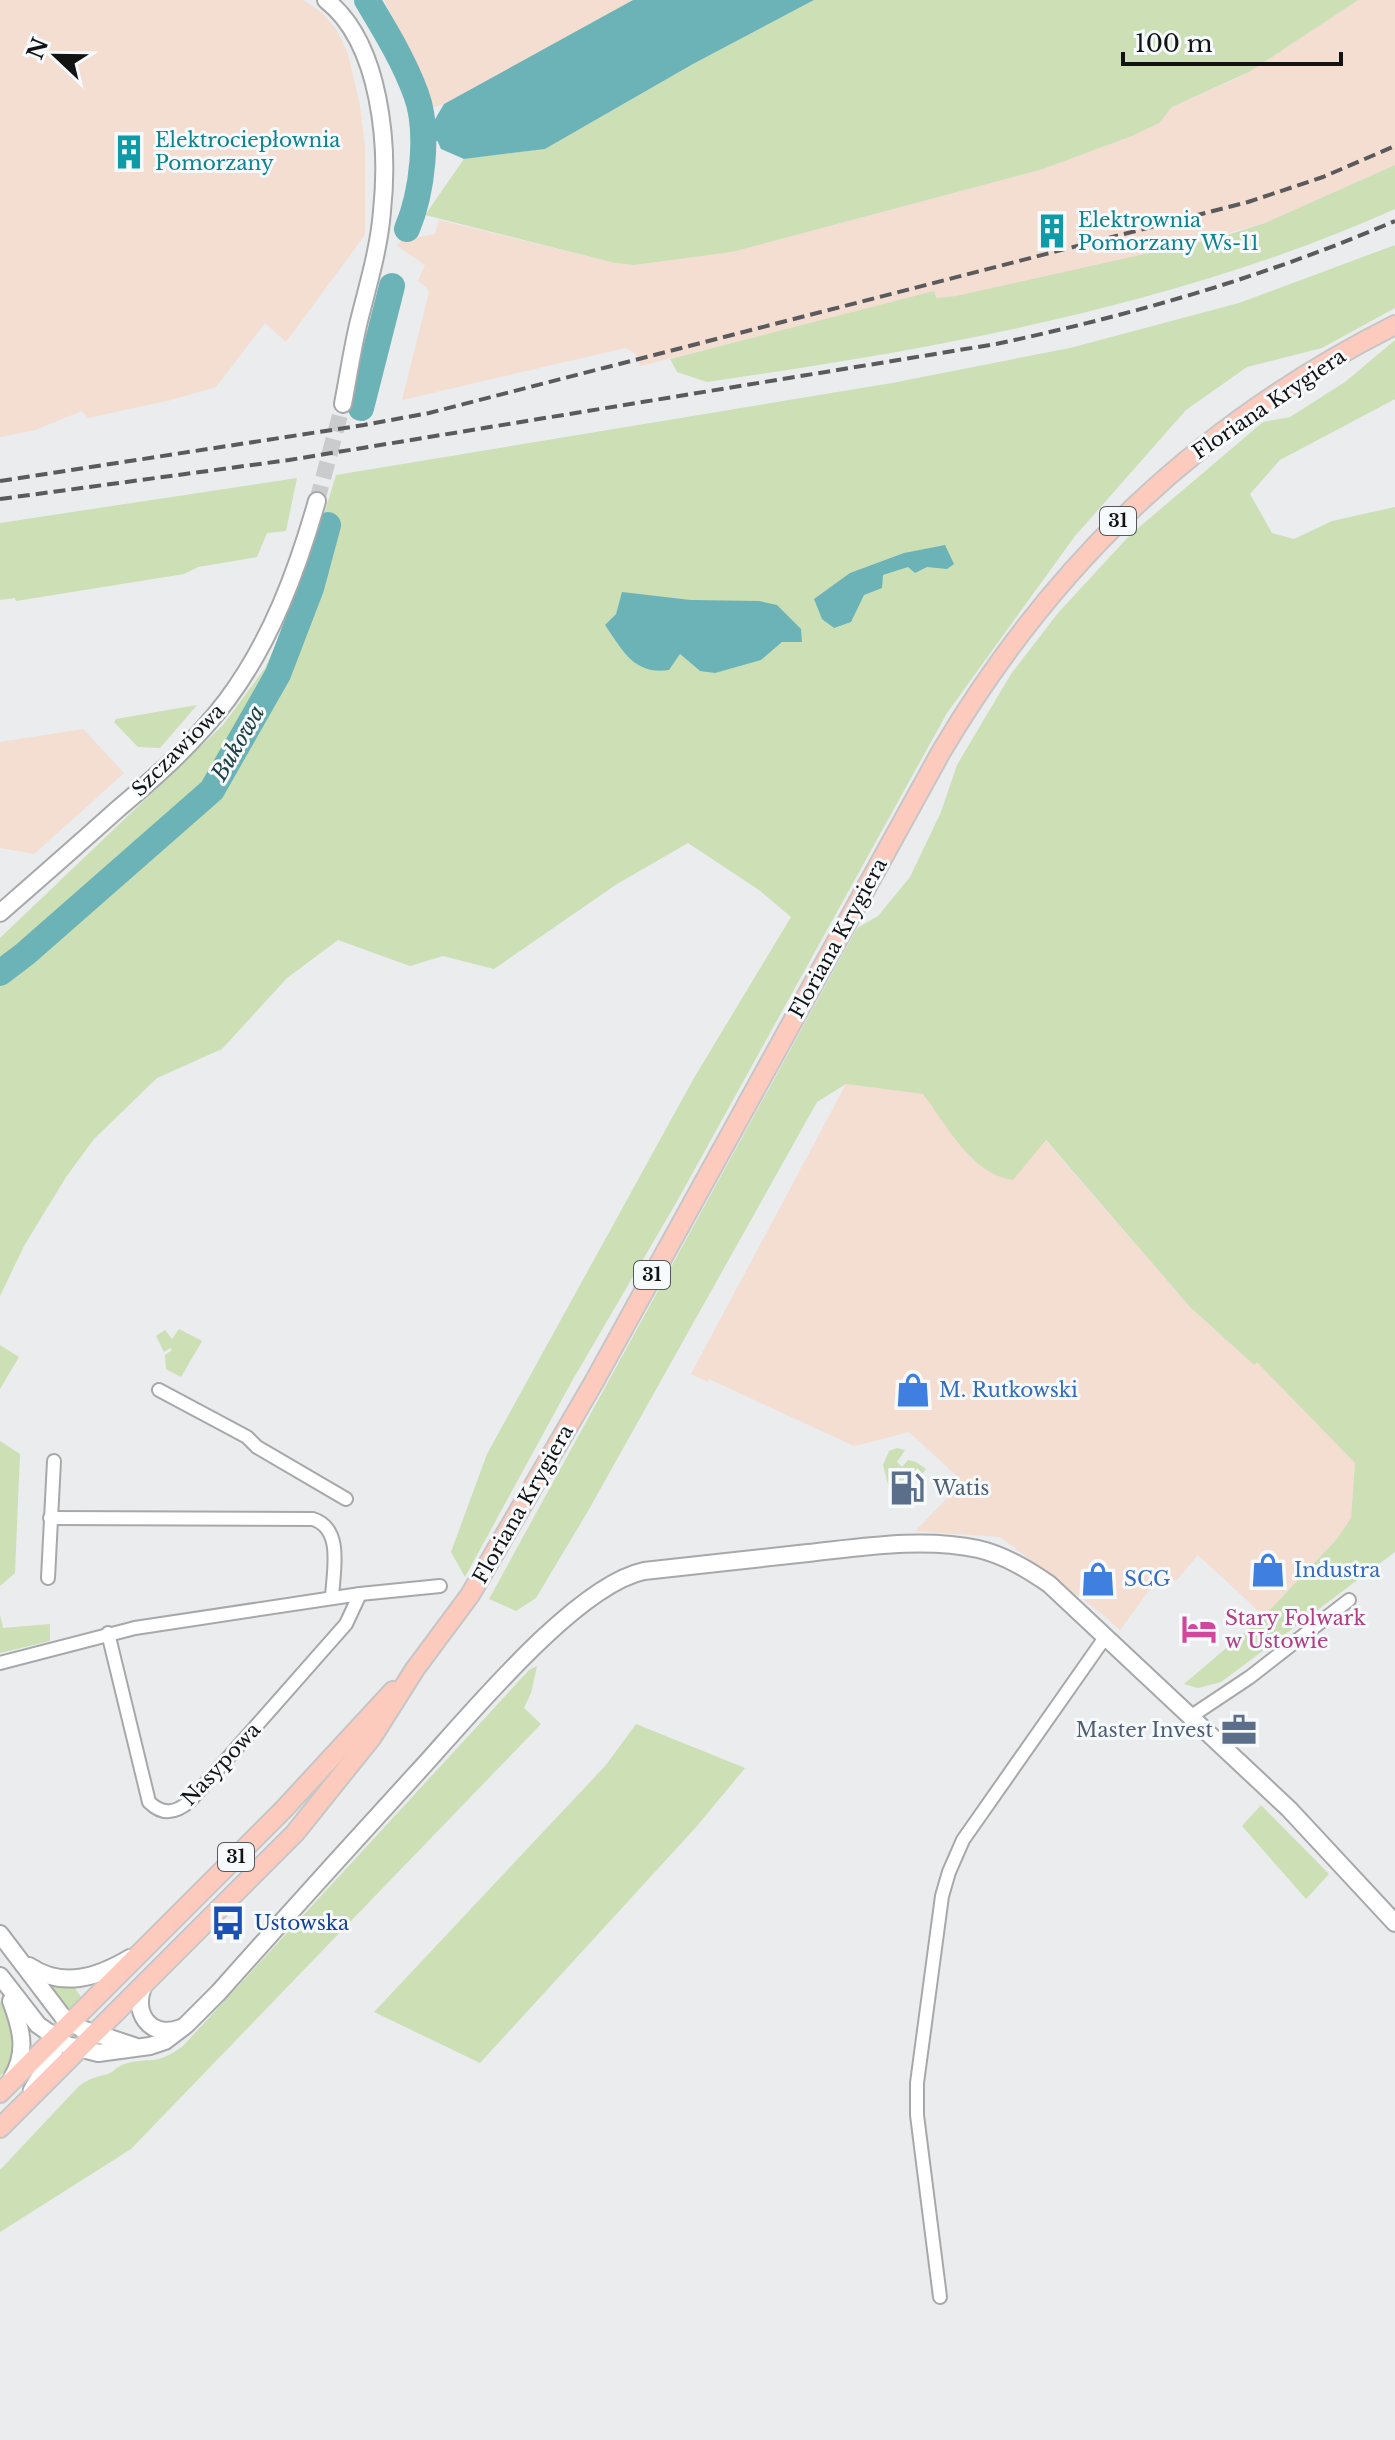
<svg xmlns="http://www.w3.org/2000/svg" width="1395" height="2440" font-family="'Libre Baskerville',serif">
	<style>
		.industrial { fill: #f4ddd1 }
		.green { fill: #ccdfb5; fill-rule: evenodd }
		.water { fill: #6cb3b8 }
		.lines { fill: none; stroke-linecap: round; stroke-linejoin: round }
		.canal { stroke: #6cb3b8; stroke-width: 16 }
		.river { stroke: #6cb3b8; stroke-width: 26 }
		.secondary-tunnel { stroke: #cacbcd; stroke-width: 16; stroke-dasharray: 16 8; stroke-linecap: butt }
		.street-casing { stroke: #a6a8aa; stroke-width: 16 }
		.secondary-casing { stroke: #a6a8aa; stroke-width: 20 }
		.primary-casing { stroke: #c6c6c7; stroke-width: 22 }
		.street { stroke: #fff; stroke-width: 12 }
		.secondary { stroke: #fff; stroke-width: 16 }
		.primary { stroke: #fdcbbd; stroke-width: 18 }
		.rail { stroke: #5a5a5c; stroke-width: 4; stroke-dasharray: 12 6; stroke-linecap: butt }
		.labels { text-anchor: middle; dominant-baseline: central; stroke-width: 6; stroke-linejoin: round; paint-order: stroke }
		.shield { fill: #f7fafc; stroke: #57585a; stroke-width: 2 }
		.shield-label { font-size: 18px; font-weight: bold; fill: #131314 }
		.culture-label { font-size: 20px; fill: #0d838f; stroke: #f7fafc; text-anchor: start }
		.street-label { font-size: 20px; fill: #131314; stroke: #f7fafc }
		.shop-label { font-size: 20px; fill: #366cbe; stroke: #f7fafc; text-anchor: start }
		.service-label { font-size: 20px; fill: #4e5e75; stroke: #f7fafc; text-anchor: start }
		.hotel-label { font-size: 20px; fill: #b23c85; stroke: #f7fafc; text-anchor: start }
		.transit-label { font-size: 20px; fill: #164399; stroke: #f7fafc; text-anchor: start }
		.water-label { font-size: 22px; font-style: italic; fill: #1b3e41; stroke: #f7fafc }
	</style>
	<rect width="100%" height="100%" fill="#eaecee"/>
	<!-- industrial -->
	<g class="industrial">
		<path d="M0 0H303L322 13 336 29 348 54 360 106 365 146V235L286 342 265 323 216 387 171 400 88 418 82 411 35 430 0 437Z"/>
		<path d="M384 0H633L444 104 428 109 412 56Z"/>
		<path d="M1358 0H1395V165L1265 223 1157 253 956 296 936 298 933 292 640 366 636 354 625 348 402 400 429 292 426 287 418 281 425 265 396 245 403 240 435 234 439 220 615 263 634 265 732 252 1043 169 1132 136 1159 123 1172 107 1242 76Z"/>
		<path d="M83 729 124 773 34 854 0 848V742Z"/>
		<path d="M846 1084 923 1094 970 1156 1013 1179 1045 1140 1190 1307 1254 1365 1257 1361 1355 1463 1351 1518 1336 1540 1264 1616 1198 1555 1176 1581 1161 1574 1120 1630 1105 1616 1000 1537 915 1531 957 1488V1476L909 1432 854 1446 709 1379 708 1382 691 1374Z"/>
	</g>
	<!-- green -->
	<g class="green">
		<path d="M814 0H1358L1249 72 1172 107 1159 123 1132 136 1043 169 732 252 634 265 615 263 425 215 464 159 545 149 693 64Z"/>
		<path d="M1395 165V209C1177 306 942 348 707 382L677 372 670 359 934 291 936 298 956 296 1221 237 1265 223Z"/>
		<path d="M1395 245V308L1322 348 1247 367 1186 410 1075 536 947 713 676 1203 572 1381 465 1577 451 1552 487 1454 694 1078 791 917 759 890 688 843 617 884 494 969 443 956 410 966 338 940 287 978 222 1049 157 1078 94 1139 66 1177 24 1246 0 1296V938L223 725 265 668 302 587 336 475 892 383 1070 348 1239 303ZM623 593 691 600 802 641 782 642 761 660 700 671 680 654 605 626 616 614Z"/>
		<path d="M1395 340V399L1280 460 1250 494 1272 533 1294 539 1332 521 1395 507V1552L1221 1682 1198 1688 1184 1684 1264 1616 1336 1540 1351 1518 1355 1463 1257 1362 1254 1365 1190 1307 1046 1140 1013 1180C972 1175 946 1124 923 1094L846 1084 817 1102 588 1511 536 1598 516 1611 489 1599 857 928 878 916 910 877 941 812 957 765 1011 674 1058 613 1130 535 1263 422 1290 417 1345 382Z"/>
		<path d="M297 478 286 531 267 533 257 557 198 567 184 574 16 601 15 598 0 600V523Z"/>
		<path d="M197 705 160 748 138 747 114 722 116 719Z"/>
		<path d="M179 1329 202 1341 181 1377 166 1369 165 1355 172 1350 170 1348 164 1352 156 1336 165 1330 172 1339Z"/>
		<path d="M0 1345 19 1357 0 1389Z"/>
		<path d="M0 1441 20 1454 15 1573 0 1586Z"/>
		<path d="M897 1448 905 1450 897 1462 902 1467 908 1460 916 1462 926 1469 916 1482 908 1476 898 1488 896 1485 890 1492 883 1465 889 1451Z"/>
		<path d="M0 1615 3 1628 50 1624V1641L0 1653Z"/>
		<path d="M537 1666 531 1693 524 1708 541 1724 131 2149 0 2232V2170L79 2086C90 2078 96 2077 108 2074 113 2072 118 2066 124 2064 151 2056 155 2067 183 2046L529 1670Z"/>
		<path d="M636 1724 745 1768 697 1826 480 2063 374 2012 606 1765Z"/>
		<path d="M1261 1805 1329 1874 1306 1899 1242 1826Z"/>
		<path d="M45 1981 73 1985 81 1997 68 2010Z"/>
		<path d="M0 2001C14 2025 23 2055 0 2076Z"/>
	</g>
	<!-- water -->
	<g class="water">
		<path d="M633 0H814L693 64 545 149 464 159 441 149 434 133V121L444 104Z"/>
		<path d="M945 545 954 564 947 569 927 567 915 573 908 567 883 575 882 588 864 595 851 622 834 628 822 619 814 599 850 573 904 553Z"/>
		<path d="M622 592 691 600 759 601 777 605 801 629 802 642H782L761 660 715 673 700 671 680 654 669 670C634 675 623 651 605 625L616 614Z"/>
	</g>
	<g class="lines">
		<!-- canal -->
		<path class="canal" d="M422 136 452 130"/>
		<!-- river -->
		<g class="river">
			<path d="M367 0C385 30 404 61 416 94 430 131 422 194 407 229"/>
			<path d="M361 408 392 286"/>
			<path d="M0 973 25 954 212 790 278 674 311 588 328 525"/>
		</g>
		<!-- secondary-tunnel -->
		<path class="secondary-tunnel" d="M317 501 343 404"/>
		<!-- street casing -->
		<g class="street-casing">
			<g id="street">
				<path d="M159 1390 247 1437 257 1447 346 1499"/>
				<path d="M50 1518 313 1519C344 1529 333 1572 332 1598"/>
				<path d="M48 1578 54 1461"/>
				<path d="M108 1633 149 1802C163 1816 176 1813 190 1801L346 1624 360 1594"/>
				<path d="M0 1663 135 1628 360 1594 440 1586"/>
				<path d="M1190 1717 1250 1677 1349 1600"/>
				<path d="M940 2297 917 2115V2083L942 1896 949 1872 963 1840 1106 1636"/>
			</g>
		</g>
		<!-- secondary casing -->
		<g class="secondary-casing">
			<g id="secondary">
				<path d="M326 0C381 43 389 146 382 211 379 250 367 288 358 325 352 351 348 378 343 404"/>
				<path d="M0 913C40 878 80 843 119 808 158 775 196 741 227 700 271 641 297 571 317 501"/>
				<path d="M0 1934 63 2017 82 2029 134 2046"/>
				<path d="M29 1966C63 1989 98 1977 130 1958"/>
				<path d="M0 1976 38 2025 67 2045 98 2053 150 2046 165 2041 186 2025 219 1992C284 1919 349 1847 415 1775 466 1720 574 1586 644 1571 699 1565 753 1559 808 1553 863 1547 923 1537 978 1549 1004 1555 1027 1569 1049 1584L1289 1809 1395 1923"/>
				<path d="M145 1983C130 2011 150 2040 181 2028"/>
				<path d="M11 2001C21 2028 28 2051 12 2078"/>
				<path d="M32 2090 52 2057 60 2032"/>
			</g>
		</g>
		<!-- primary casing -->
		<g class="primary-casing">
			<g id="primary">
				<path d="M0 2093 284 1809 393 1691"/>
				<path d="M0 2128 295 1833 372 1737 415 1669 470 1595 594 1382 941 752C1052 564 1200 423 1395 325"/>
			</g>
		</g>
		<!-- street -->
		<use href="#street" class="street"/>
		<!-- secondary -->
		<use href="#secondary" class="secondary"/>
		<!-- primary -->
		<use href="#primary" class="primary"/>
		<!-- rail -->
		<g class="rail">
			<path d="M0 481 364 425 429 413 1248 202 1323 177 1395 146"/>
			<path d="M0 499 289 460 996 344C1133 315 1267 276 1395 221"/>
		</g>
	</g>
	<!-- icons -->
	<defs>
		<g id="building-bare" transform="scale(2.76)"><path d="M-4-6H4V6H1V3H-1V6H-4ZM-2.5-4.3h1.7v1.8h-1.7ZM.8-4.3h1.7v1.8H.8ZM-2.5-1h1.7V.8h-1.7ZM.8-1h1.7V.8H.8Z" fill="#0f9aa8" stroke="#f7fafc" stroke-width="2.5" paint-order="stroke"/></g>
		<g id="shop-bare" transform="scale(2.76)"><path d="M-5-2.5h2.3a2.7 3.5 0 0 1 5.4 0H5L5.5 6h-11ZM-1.5-2.5h3a1.5 2.3 0 0 0-3 0Z" fill="#3f7fe0" stroke="#f7fafc" stroke-width="2.5" paint-order="stroke"/></g>
		<g id="fuel-bare" transform="scale(2.76)"><path d="M-5.5-6h7V0h2V4h1.3V-2.5L3-4.5l.8-.8L6-3V5H2.5V1h-1V6h-7ZM-4.2-4.7v3.2H.2V-4.7Z" fill="#5c6f8a" stroke="#f7fafc" stroke-width="2.5" paint-order="stroke"/></g>
		<g id="hotel-bare" transform="scale(2.76)"><path d="M-6-4.5h1.5V1H6V5H4.5V3h-9V5H-6ZM-4 0a1.8 1.8 0 1 1 3.6 0ZM.5 0V-2.5h3Q6-2.5 6 0Z" fill="#d1479c" stroke="#f7fafc" stroke-width="2.5" paint-order="stroke"/></g>
		<g id="office-bare" transform="scale(2.76)"><path d="M-6-3h4V-5.5h4V-3h4V5H-6ZM-1-4.5V-3h2v-1.5ZM-6 0V1H6V0Z" fill="#5c6f8a" stroke="#f7fafc" stroke-width="2.5" paint-order="stroke"/></g>
		<g id="bus-bare" transform="scale(2.76)"><path d="M-5-6H5V4H4V6H2V4H-2V6H-4V4H-5ZM-3.5-4V0h7V-4ZM-3.5 1.2v1.5H-2V1.2ZM2 1.2v1.5H3.5V1.2Z" fill="#1a4fb4" stroke="#f7fafc" stroke-width="2.5" paint-order="stroke"/></g>
	</defs>
	<g fill-rule="evenodd">
		<use href="#building-bare" x="129" y="152"/>
		<use href="#building-bare" x="1052" y="231"/>
		<use href="#shop-bare" x="913" y="1390"/>
		<use href="#fuel-bare" x="907" y="1488"/>
		<use href="#shop-bare" x="1268" y="1570"/>
		<use href="#shop-bare" x="1098" y="1579"/>
		<use href="#hotel-bare" x="1199" y="1629"/>
		<use href="#office-bare" x="1239" y="1730"/>
		<use href="#bus-bare" x="228" y="1923"/>
	</g>
	<g class="labels">
		<!-- shield labels -->
		<g class="shield">
			<rect x="1100" y="507" width="36" height="28" rx="6"/>
			<rect x="634" y="1261" width="36" height="28" rx="6"/>
			<rect x="218" y="1843" width="36" height="28" rx="6"/>
		</g>
		<g class="shield-label">
			<text x="1118" y="521">31</text>
			<text x="652" y="1275">31</text>
			<text x="236" y="1857">31</text>
		</g>
		<!-- culture labels -->
		<g class="culture-label">
			<text x="155" y="140">Elektrociepłownia<tspan x="155" dy="23">Pomorzany</tspan></text>
			<text x="1078" y="220">Elektrownia<tspan x="1078" dy="23">Pomorzany Ws-11</tspan></text>
		</g>
		<!-- street labels -->
		<g class="street-label">
			<text transform="translate(1269 404) rotate(-34)">Floriana Krygiera</text>
			<text transform="translate(178 750) rotate(-45)">Szczawiowa</text>
			<text transform="translate(838 938) rotate(-61)">Floriana Krygiera</text>
			<text transform="translate(523 1504) rotate(-60)">Floriana Krygiera</text>
			<text transform="translate(221 1764) rotate(-47)">Nasypowa</text>
		</g>
		<!-- shop labels -->
		<g class="shop-label">
			<text x="939" y="1390">M. Rutkowski</text>
			<text x="1294" y="1570">Industra</text>
			<text x="1124" y="1579">SCG</text>
		</g>
		<!-- service labels -->
		<g class="service-label">
			<text x="933" y="1488">Watis</text>
			<text x="1213" y="1730" text-anchor="end">Master Invest</text>
		</g>
		<!-- hotel labels -->
		<g class="hotel-label">
			<text x="1225" y="1618">Stary Folwark<tspan x="1225" dy="23">w Ustowie</tspan></text>
		</g>
		<!-- transit labels -->
		<g class="transit-label">
			<text x="254" y="1923">Ustowska</text>
		</g>
		<!-- water labels -->
		<g class="water-label">
			<text transform="translate(238 743) rotate(-60)">Bukowa</text>
		</g>
	</g>
	<!-- north arrow -->
	<g transform="translate(56 56) rotate(292)" stroke="#f7fafc" stroke-width="6" paint-order="stroke">
	<path d="M0-6L14 30L0 20L-14 30Z" fill="#131314"/>
	<text y="-12" font-size="22" font-weight="bold" text-anchor="middle" fill="#131314">N</text>
	</g>
	<!-- scale -->
	<path d="M1123 52v12h218v-12" fill="none" stroke="#131314" stroke-width="4"/>
	<text x="1135" y="52" font-size="24" fill="#131314" stroke="#f7fafc" stroke-width="6" paint-order="stroke">100 m</text>
</svg>
